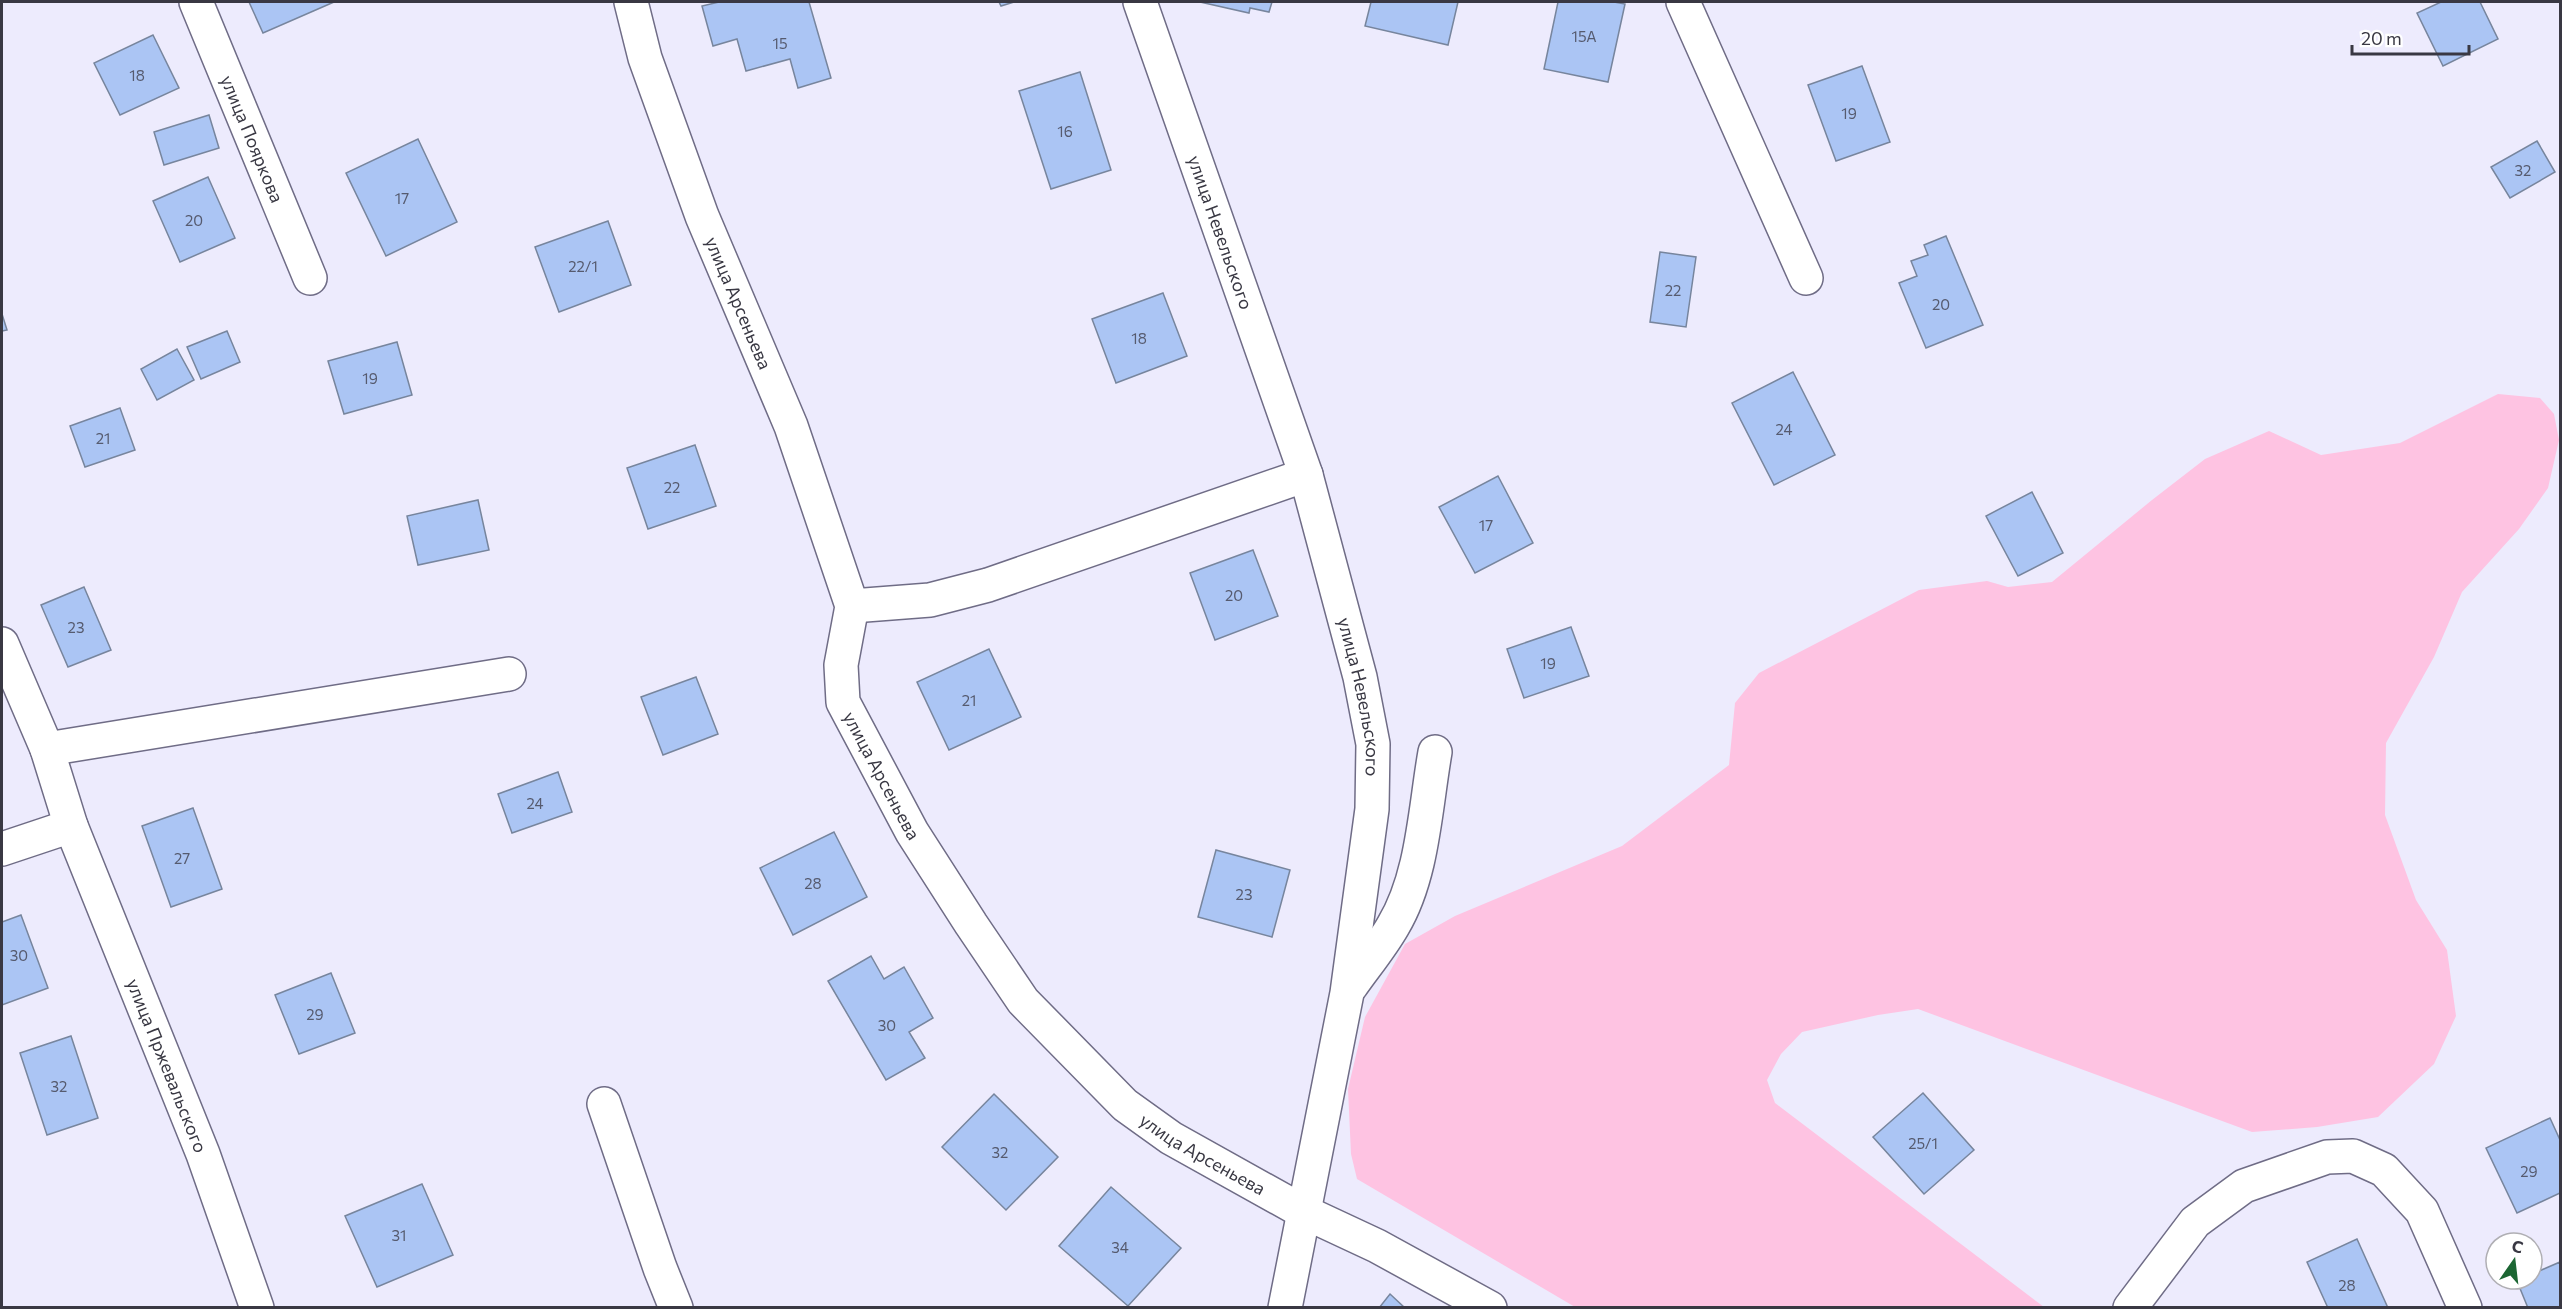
<svg xmlns="http://www.w3.org/2000/svg" width="2562" height="1309" font-family="Commissioner,sans-serif">
	<style>
		.green { fill: #fec3e2 }
		.building { fill: #abc5f4; stroke: #77859d; stroke-width: 1.5 }
		.lines { fill: none; stroke-linecap: round; stroke-linejoin: round }
		.minor-casing { stroke: #6f6c86; stroke-width: 36 }
		.minor { stroke: #fff; stroke-width: 33 }
		.labels { text-anchor: middle; dominant-baseline: central; stroke-width: 4.5; stroke-linejoin: round; paint-order: stroke }
		.number-label { font-size: 15px; fill: #565b6f }
		.street-label { font-size: 18px; fill: #393843; stroke: #fff }
	</style>
	<rect width="100%" height="100%" fill="#edebfd"/>
	<!-- green -->
	<path class="green" d="M2498 394 2540 398 2554 414 2559 440 2548 488 2519 529 2462 592 2434 657 2386 743 2385 815 2416 900 2447 950 2456 1016 2434 1064 2378 1117 2317 1127 2252 1132 1918 1009 1878 1015 1802 1032 1781 1054 1767 1080 1775 1103 2044 1307H1575L1357 1179 1351 1154 1348 1089 1365 1017 1405 944 1455 916 1622 846 1729 765 1735 703 1759 673 1919 590 1987 581 2008 587 2052 582 2152 500 2205 459 2269 431 2321 455 2400 443Z"/>
	<!-- building -->
	<g class="building">
		<path d="M249 2H334L263 33Z"/>
		<path d="M719 2H809L831 78 798 88 790 59 746 71 737 39 713 46 702 6Z"/>
		<path d="M999 2H1014L1001 6Z"/>
		<path d="M1200 2H1272L1269 12 1250 8 1249 13Z"/>
		<path d="M1371 2H1458L1448 45 1365 26Z"/>
		<path d="M1558 2H1614L1625 4 1608 82 1544 69Z"/>
		<path d="M2441 2H2480L2498 39 2443 66 2417 13Z"/>
		<path d="M153 35 179 88 120 115 94 63Z"/>
		<path d="M1862 66 1890 142 1836 161 1808 85Z"/>
		<path d="M1080 72 1111 170 1051 189 1019 91Z"/>
		<path d="M209 115 219 148 164 165 154 132Z"/>
		<path d="M418 139 457 222 386 256 346 173Z"/>
		<path d="M2537 141 2555 172 2510 198 2491 167Z"/>
		<path d="M208 177 235 238 180 262 153 201Z"/>
		<path d="M608 221 631 285 559 312 535 247Z"/>
		<path d="M1946 236 1983 325 1926 348 1899 283 1917 276 1911 261 1928 255 1924 245Z"/>
		<path d="M1660 252 1696 257 1686 327 1650 322Z"/>
		<path d="M1163 293 1187 356 1116 383 1092 319Z"/>
		<path d="M2 314 7 330 2 331Z"/>
		<path d="M227 331 240 362 201 379 187 347Z"/>
		<path d="M397 342 412 395 344 414 328 361Z"/>
		<path d="M177 349 194 380 157 400 141 369Z"/>
		<path d="M1793 372 1835 455 1774 485 1732 403Z"/>
		<path d="M120 408 135 450 85 467 70 426Z"/>
		<path d="M695 445 716 506 648 529 627 468Z"/>
		<path d="M1498 476 1533 543 1475 573 1439 507Z"/>
		<path d="M2032 492 2063 553 2018 576 1986 516Z"/>
		<path d="M478 500 489 550 418 565 407 516Z"/>
		<path d="M1253 550 1278 616 1215 640 1190 573Z"/>
		<path d="M84 587 111 650 68 667 41 605Z"/>
		<path d="M1571 627 1589 676 1524 698 1507 649Z"/>
		<path d="M989 649 1021 717 949 750 917 682Z"/>
		<path d="M696 677 718 734 663 755 641 697Z"/>
		<path d="M558 772 572 812 512 833 498 794Z"/>
		<path d="M193 808 222 889 171 907 142 826Z"/>
		<path d="M834 832 867 897 793 935 760 868Z"/>
		<path d="M1216 850 1290 870 1272 937 1198 917Z"/>
		<path d="M21 915 48 988 2 1005V922Z"/>
		<path d="M871 956 884 979 904 967 933 1018 909 1032 925 1058 886 1080 828 981Z"/>
		<path d="M331 973 355 1033 299 1054 275 995Z"/>
		<path d="M71 1036 98 1118 47 1135 20 1053Z"/>
		<path d="M1923 1093 1974 1150 1924 1194 1873 1137Z"/>
		<path d="M994 1094 1058 1157 1006 1210 942 1147Z"/>
		<path d="M2550 1118 2560 1140V1193L2517 1213 2486 1148Z"/>
		<path d="M422 1184 453 1255 377 1287 345 1216Z"/>
		<path d="M1111 1187 1181 1248 1128 1306 1059 1246Z"/>
		<path d="M2357 1239 2388 1308H2328L2307 1262Z"/>
		<path d="M2560 1262V1308H2528L2517 1281 2532 1279V1274Z"/>
		<path d="M1390 1294 1405 1308H1379Z"/>
	</g>
	<g class="lines">
		<!-- minor casing -->
		<g class="minor-casing">
			<g id="minor">
				<path id="s1" d="M196 2 310 278"/>
				<path id="s2" d="M631 2 645 58 702 216 791 426 852 606 841 665 843 702 912 832 971 924 1023 1001 1125 1105 1171 1138 1302 1211 1377 1246 1490 1308"/>
				<path id="s3" d="M1140 2 1306 475 1360 677 1373 744 1372 809 1347 993 1285 1308"/>
				<path d="M1683 2 1806 278"/>
				<path d="M852 606 930 600 988 585 1306 475"/>
				<path id="s4" d="M2 644 47 749 71 826 203 1154 257 1308"/>
				<path d="M47 749 509 674"/>
				<path d="M2 849 71 826"/>
				<path d="M1351 986C1365 966 1381 947 1393 926 1423 876 1425 809 1435 752"/>
				<path d="M604 1104 660 1268 676 1308"/>
				<path d="M2130 1308 2195 1222 2244 1186 2327 1157 2353 1156 2384 1170 2422 1211 2465 1308"/>
			</g>
		</g>
		<!-- minor -->
		<use href="#minor" class="minor"/>
	</g>
	<g class="labels">
		<!-- number labels -->
		<g class="number-label">
			<text x="1584" y="36">15А</text>
			<text x="780" y="43">15</text>
			<text x="137" y="75">18</text>
			<text x="1849" y="113">19</text>
			<text x="1065" y="131">16</text>
			<text x="2523" y="170">32</text>
			<text x="402" y="198">17</text>
			<text x="194" y="220">20</text>
			<text x="583" y="266">22/1</text>
			<text x="1673" y="290">22</text>
			<text x="1941" y="304">20</text>
			<text x="1139" y="338">18</text>
			<text x="370" y="378">19</text>
			<text x="1784" y="429">24</text>
			<text x="103" y="438">21</text>
			<text x="672" y="487">22</text>
			<text x="1486" y="525">17</text>
			<text x="1234" y="595">20</text>
			<text x="76" y="627">23</text>
			<text x="1548" y="663">19</text>
			<text x="969" y="700">21</text>
			<text x="535" y="803">24</text>
			<text x="182" y="858">27</text>
			<text x="813" y="883">28</text>
			<text x="1244" y="894">23</text>
			<text x="19" y="955">30</text>
			<text x="315" y="1014">29</text>
			<text x="887" y="1025">30</text>
			<text x="59" y="1086">32</text>
			<text x="1923" y="1143">25/1</text>
			<text x="1000" y="1152">32</text>
			<text x="2529" y="1171">29</text>
			<text x="399" y="1235">31</text>
			<text x="1120" y="1247">34</text>
			<text x="2347" y="1285">28</text>
		</g>
		<!-- street labels -->
		<g class="street-label">
			<text stroke="none"><textPath href="#s1" startOffset="148">улица Пояркова</textPath></text>
			<text stroke="none"><textPath href="#s3" startOffset="244">улица Невельского</textPath></text>
			<text stroke="none"><textPath href="#s2" startOffset="320">улица Арсеньева</textPath></text>
			<text stroke="none"><textPath href="#s3" startOffset="730">улица Невельского</textPath></text>
			<text stroke="none"><textPath href="#s2" startOffset="824">улица Арсеньева</textPath></text>
			<text stroke="none"><textPath href="#s4" startOffset="453">улица Пржевальского</textPath></text>
			<text stroke="none"><textPath href="#s2" startOffset="1328">улица Арсеньева</textPath></text>
		</g>
	</g>
	<!-- border -->
	<rect width="2562" height="1309" fill="none" stroke="#393843" stroke-width="6"/>
	<!-- north arrow -->
	<g transform="translate(2514 1261) rotate(14)"><circle r="28" fill="#ffffff" stroke="#b0afb4" stroke-width="1.5"/>
	<path d="M0-4.5L10 22L0 15L-10 22Z" fill="#1c6633"/>
	<text y="-9" font-size="16" font-weight="bold" text-anchor="middle" fill="#393843">С</text>
	</g>
	<!-- scale -->
	<path d="M2352 45v9h117v-9" fill="none" stroke="#393843" stroke-width="3"/>
	<text x="2361" y="45" font-size="18" fill="#393843" stroke="#ffffff" stroke-width="4.5" paint-order="stroke">20 m</text>
</svg>
